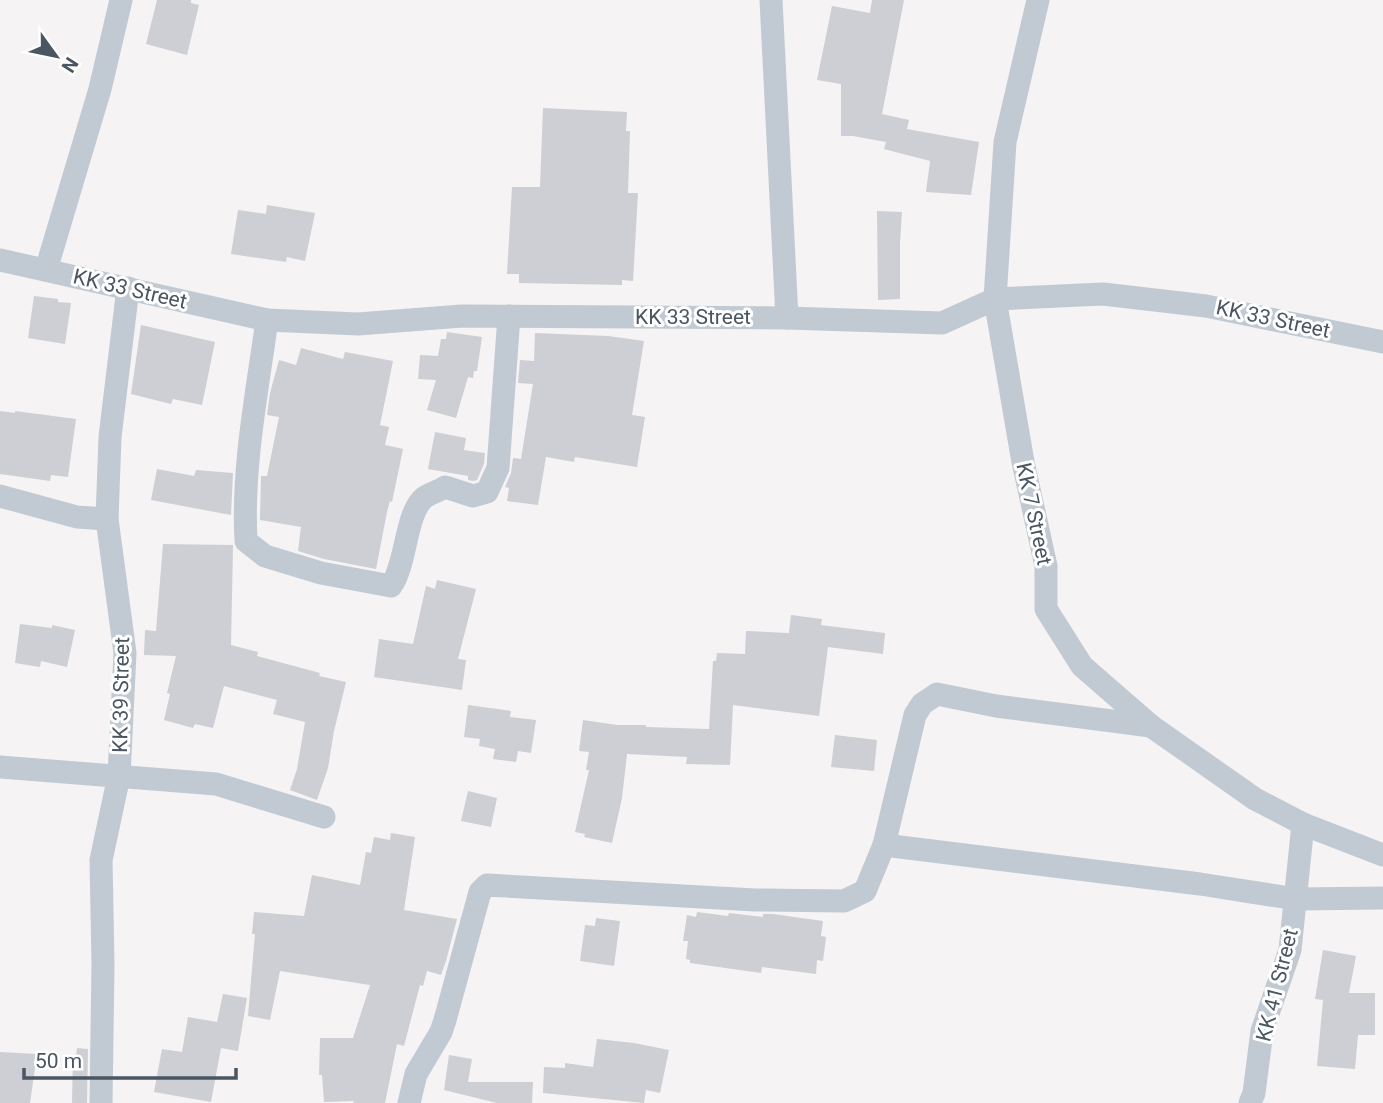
<svg xmlns="http://www.w3.org/2000/svg" width="1383" height="1103" font-family="Roboto,sans-serif">
	<style>
		.building { fill: #cdcfd5 }
		.lines { fill: none; stroke-linecap: round; stroke-linejoin: round }
		.minor { stroke: #c1cad2; stroke-width: 23 }
		.labels { text-anchor: middle; dominant-baseline: central; stroke-width: 6; stroke-linejoin: round; paint-order: stroke }
		.street-label { font-size: 21px; fill: #4a5661; stroke: #fff }
	</style>
	<rect width="100%" height="100%" fill="#f5f3f3"/>
	<!-- building -->
	<g class="building">
		<path d="M157 0H191V3L199 5 187 55 146 44Z"/>
		<path d="M872 0H904L882 114 909 120 907 129 979 142 971 195 926 192 930 161 884 149 886 142 853 136H841V84L817 80 832 6 870 13Z"/>
		<path d="M543 108 627 112 626 131H630L628 193H638L633 281 622 280V285L519 283V274H507L512 187H540Z"/>
		<path d="M267 205 315 213 305 261 287 257 286 262 231 254 238 210 266 214Z"/>
		<path d="M877 211 902 212 900 243V299L878 300Z"/>
		<path d="M34 296 58 299V302L71 303 65 344 28 338Z"/>
		<path d="M141 325 215 342 202 405 173 399 171 404 131 394Z"/>
		<path d="M447 332 482 337 477 371H474L473 378 468 377 456 418 427 410 436 380 418 379 420 355 438 356 441 339H446Z"/>
		<path d="M535 333 608 336 644 341 632 415 645 417 637 467 575 457 574 462 546 457 538 505 507 501 509 488 505 487 511 473 513 458 521 459 533 384 518 383 520 360 534 361Z"/>
		<path d="M301 348 343 359 345 352 393 361 380 425 389 427 385 445 403 449 392 502 390 501 387 512 376 569 324 559 298 551 301 527 260 520 261 476H267L279 417 267 415 270 393 279 360 296 365Z"/>
		<path d="M0 411 15 413V411L76 419 68 477 51 475 50 481 0 474Z"/>
		<path d="M435 432 466 438 464 450 485 453 484 464 477 480 473 481 468 480V476L428 469Z"/>
		<path d="M157 469 194 476 196 470 233 473 231 515 151 500Z"/>
		<path d="M163 544 233 545 231 645 258 652 257 656 320 673 319 676 346 682 334 731 328 768 317 800 290 790 297 769 305 722 273 714 277 700 224 686 213 728 195 724 193 728 164 720 170 694 167 693 176 656 144 655 145 630 156 631Z"/>
		<path d="M437 580 476 589 458 659 466 660 462 690 374 677 379 639 413 644 426 586 435 589Z"/>
		<path d="M791 615 822 619 821 625 885 633 883 654 828 647 819 716 733 705 730 765 686 764 687 757 627 754 622 798 612 843 584 837 585 834 575 832 589 770H586L589 752 579 751 583 720 617 725H646V727L709 729 713 661H716L717 653 745 654 746 631 789 633Z"/>
		<path d="M20 624 52 628V625L75 630 67 667 41 661 40 667 15 663Z"/>
		<path d="M468 705 511 711 510 717 536 720 531 753 518 751 516 762 493 759 495 749 479 746 480 739 464 737Z"/>
		<path d="M835 735 877 740 874 771 831 767Z"/>
		<path d="M468 791 497 798 491 827 461 821Z"/>
		<path d="M391 833 415 837 404 910 457 919 446 961 441 975 427 971 423 986 420 985 404 1046 397 1044 385 1103H353L354 1101 324 1102 322 1075H319L320 1038H353L370 985 280 971 270 1020 248 1016 255 934H252L254 912 304 916 312 875 360 885 366 852 371 853 374 837 390 840Z"/>
		<path d="M697 912 728 916 729 913 763 917V914H773L823 921 821 936 826 937 823 961 817 960 816 974 762 967 761 973 690 963V960L686 959 688 941H683L687 915 696 917Z"/>
		<path d="M596 918 620 921 614 966 580 961 585 925 595 926Z"/>
		<path d="M1323 950 1356 956 1349 993H1375V1035H1358L1355 1069 1317 1066 1323 1000 1315 999Z"/>
		<path d="M223 994 247 998 238 1051 221 1048 211 1102 154 1092 162 1049 182 1052 188 1017 217 1022Z"/>
		<path d="M597 1039 634 1043 669 1050 660 1093 646 1090 644 1103 543 1093 544 1067 565 1068V1063L593 1067Z"/>
		<path d="M77 1048 88 1049 87 1103H72L73 1056 76 1057Z"/>
		<path d="M0 1052 37 1054 30 1103H0Z"/>
		<path d="M449 1055 472 1059 468 1082H533L532 1103H497L444 1090Z"/>
	</g>
	<g class="lines">
		<!-- minor -->
		<g class="minor">
			<path d="M771 0 787 318"/>
			<path d="M1038 0 1005 142 995 299 1023 462 1046 566V609L1082 666 1151 726 1255 799 1303 824 1383 855"/>
			<path d="M0 260 267 320 358 324 462 316 787 318 942 323 995 299 1103 294 1206 306 1383 342"/>
			<path d="M46 270 100 89 121 0"/>
			<path d="M267 320C257 393 242 467 246 541L265 556 321 573 391 586C407 564 405 512 425 497 431 493 439 491 445 487L473 496 487 492 498 468 509 316"/>
			<path d="M0 496 77 517 107 519"/>
			<path d="M0 767 216 784 324 817"/>
			<path d="M884 845 1200 884 1296 899 1383 898"/>
			<path d="M101 1103 103 964 101 860 119 776 125 653 107 519 110 437 128 288"/>
			<path d="M409 1103 416 1074 441 1032 445 1020 480 892 487 885 755 900 844 901 865 891 884 845 915 715 922 704 937 694 996 706 1151 726"/>
			<path d="M1250 1103 1254 1093 1262 1031 1290 950 1303 824"/>
		</g>
	</g>
	<g class="labels">
		<!-- street labels -->
		<g class="street-label">
			<text transform="translate(130 289) rotate(13)">KK 33 Street</text>
			<text x="693" y="317">KK 33 Street</text>
			<text transform="translate(1273 319) rotate(12)">KK 33 Street</text>
			<text transform="translate(1034 514) rotate(78)">KK 7 Street</text>
			<text transform="translate(121 695) rotate(-89)">KK 39 Street</text>
			<text transform="translate(1277 985) rotate(-76)">KK 41 Street</text>
		</g>
	</g>
	<!-- north arrow -->
	<g transform="translate(56 56) rotate(123)" stroke="#ffffff" stroke-width="5" paint-order="stroke">
	<path d="M0-5L12 26L0 18L-12 26Z" fill="#4a5661"/>
	<text y="-10" font-size="19" font-weight="bold" text-anchor="middle" fill="#4a5661">N</text>
	</g>
	<!-- scale -->
	<path d="M24 1068v10h212v-10" fill="none" stroke="#4a5661" stroke-width="3.5"/>
	<text x="35" y="1068" font-size="21" fill="#4a5661" stroke="#ffffff" stroke-width="5" paint-order="stroke">50 m</text>
</svg>
